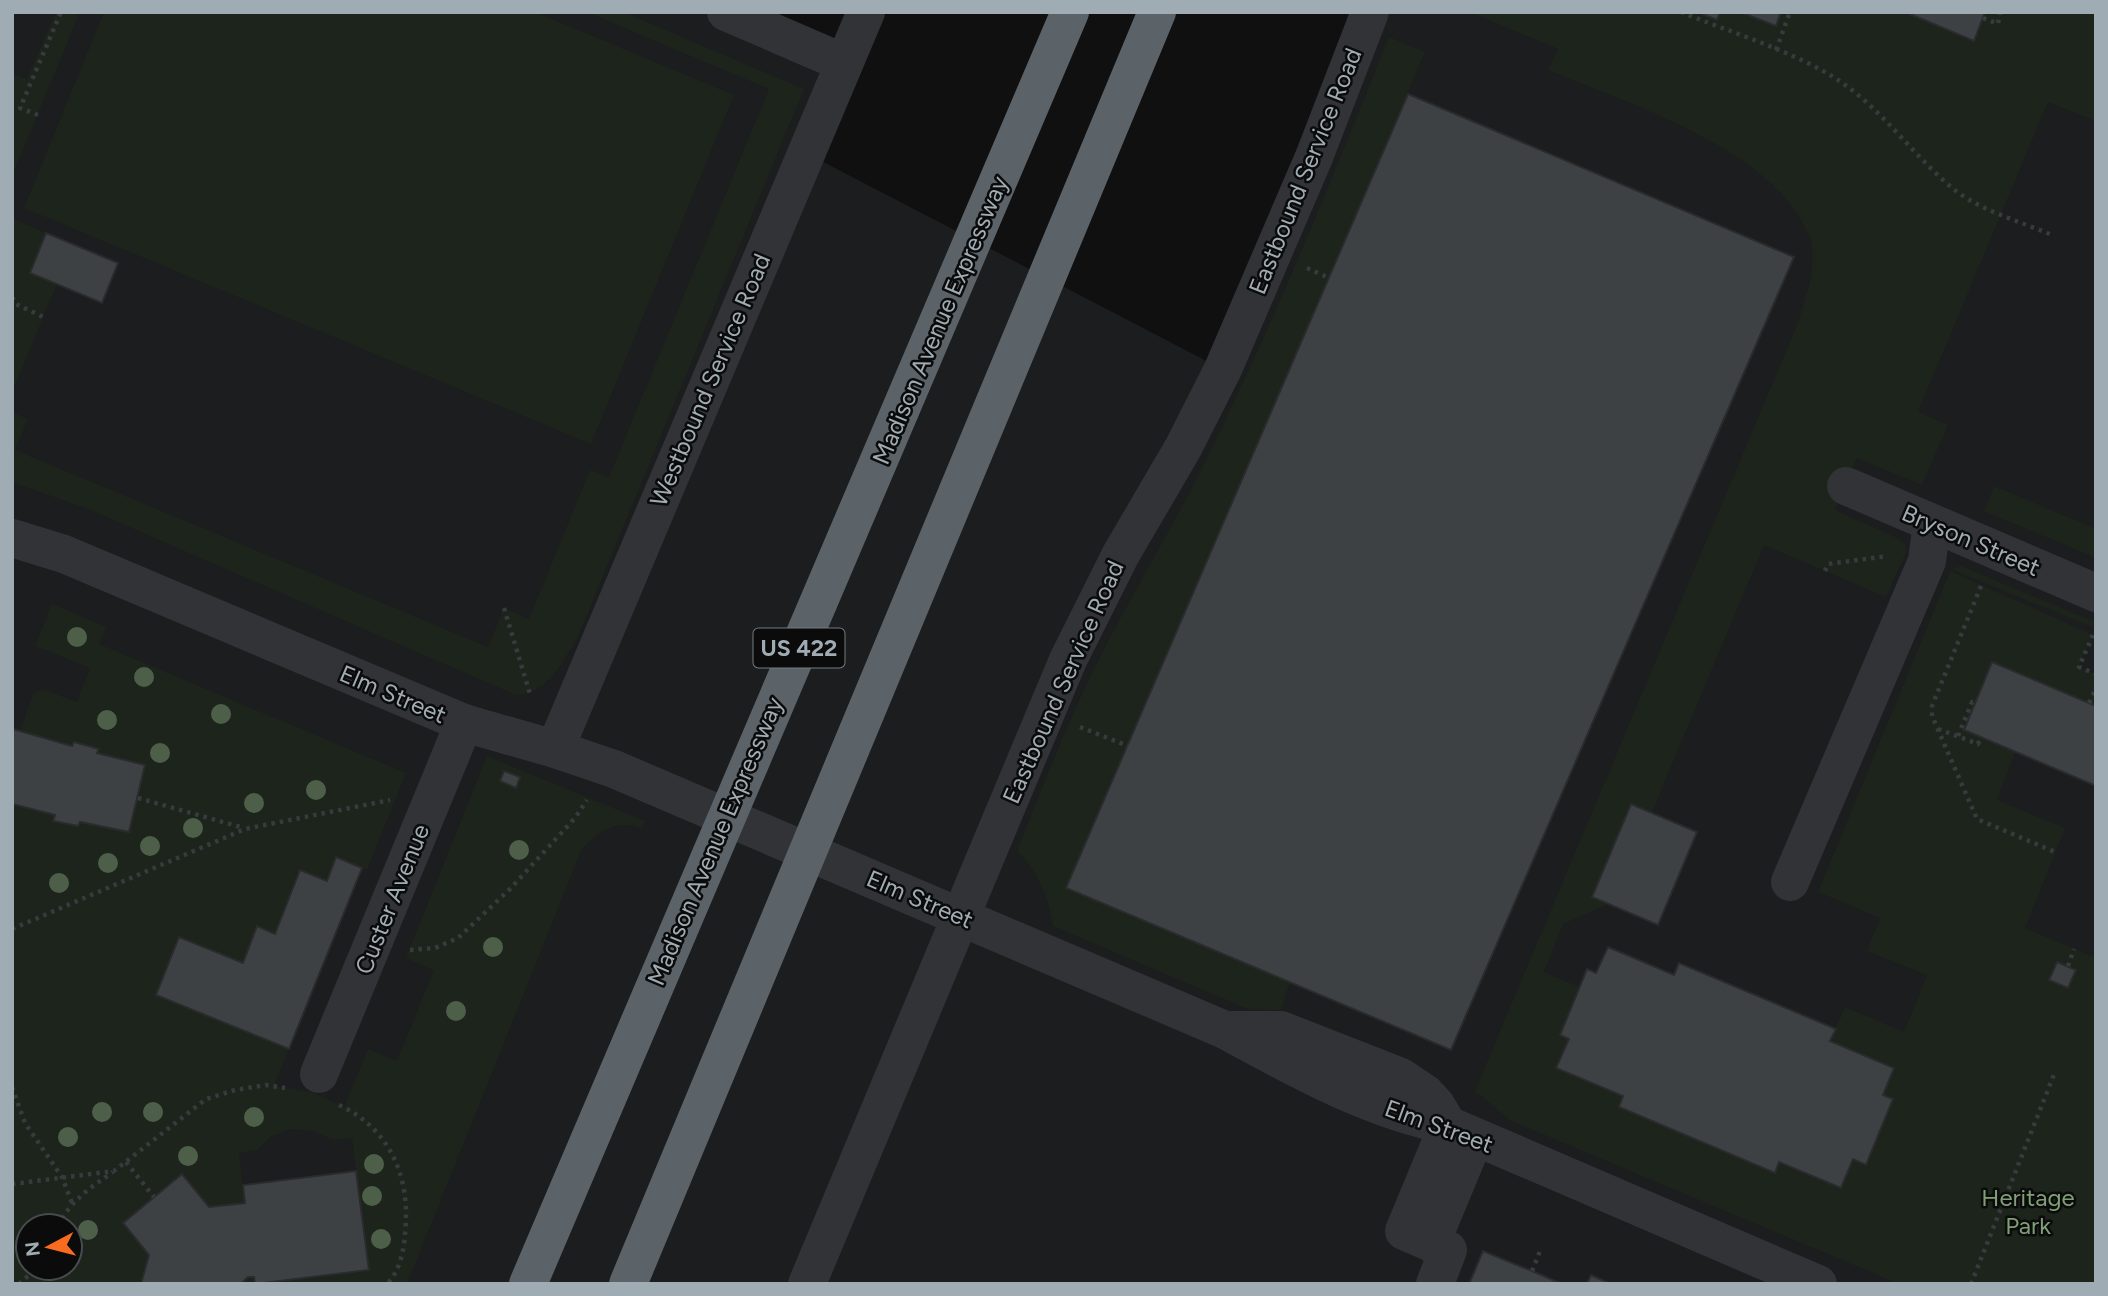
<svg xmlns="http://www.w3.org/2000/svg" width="2108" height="1296" font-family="Figtree,sans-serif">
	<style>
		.built { fill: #1c1d1e; fill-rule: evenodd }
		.green { fill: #1d241c; fill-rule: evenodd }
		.building { fill: #3e4144; stroke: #2a2b2d; stroke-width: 2 }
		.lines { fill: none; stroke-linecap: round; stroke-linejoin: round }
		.path { stroke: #373b3d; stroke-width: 4.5; stroke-dasharray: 3.5 5; stroke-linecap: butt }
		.minor { stroke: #313336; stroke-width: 38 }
		.highway { stroke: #5c6368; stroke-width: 38 }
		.tree { fill: #4e5f49 }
		.labels { text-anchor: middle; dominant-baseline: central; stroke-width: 5; stroke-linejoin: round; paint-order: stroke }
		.shield { fill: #0b0b0c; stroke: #737c81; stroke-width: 2 }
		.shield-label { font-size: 23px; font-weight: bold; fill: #a0acb3 }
		.street-label { font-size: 24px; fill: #a0acb3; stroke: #0b0b0c }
		.park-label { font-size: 24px; fill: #809f76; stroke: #0b0b0c }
	</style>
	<rect width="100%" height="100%" fill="#101011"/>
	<!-- built -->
	<path class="built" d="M12 12H726L844 63 806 153 1222 369 1370 12H2096V1284H12ZM28 1226H70V1268H28Z"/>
	<!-- green -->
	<g class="green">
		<path d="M56 12H80L12 176V74L27 79Z"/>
		<path d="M104 12H535L734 95 591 444 24 208Z"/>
		<path d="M587 12H624L804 89 577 639C561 663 548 694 516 695L88 509 12 482V412L28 419 15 450 488 647 504 608 529 619 590 470 609 477 769 89Z"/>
		<path d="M1470 12H1697L1717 20 1720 12H1740L1775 26 1781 12H2096V121L2048 102 1918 412 1948 425 1922 485 1857 458 1835 510 1895 537 1905 544 1906 553 1886 597 1764 545 1652 812 1631 804 1592 896 1609 904 1563 924 1544 972 1580 987 1560 1035 1569 1039 1556 1068 1623 1096 1620 1107 1775 1173 1779 1162 1842 1188 1853 1159 1866 1164 1893 1100 1883 1095 1830 1041 1845 1007 1904 1032 1927 975 1867 951 1880 918 1818 892 1947 579 1950 571 2093 635 2079 667 2096 674V706L1993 662 1964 730 2015 752 1997 800 2065 828 2025 928 2096 958V1284H1899L1509 1120 1482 1096 1474 1093 1797 325C1805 299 1817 269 1811 241 1810 236 1807 231 1804 226 1766 147 1625 102 1548 70L1558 49ZM2057 962 2076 969 2068 988 2050 980Z"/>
		<path d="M1389 37 1425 52 1329 278 1290 982 1281 1010 1248 1009 1053 926C1048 896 1039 873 1017 851 1043 787 1067 722 1098 661 1130 597 1167 537 1199 474 1270 332 1330 185 1389 37Z"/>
		<path d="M12 218 46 233 30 272 57 284 12 392Z"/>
		<path d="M1994 486 2096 529V558L1984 511Z"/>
		<path d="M1961 566 2095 622 2092 627 1951 569Z"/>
		<path d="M52 604 106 627 99 644 406 773 367 870 336 857 327 881 300 870 275 934 257 927 243 963 179 937 156 995 289 1049 274 1086 312 1092 344 1107 368 1049 397 1061 434 970 406 958 487 756 645 821 642 828C617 819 596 831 581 851L407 1284H241L248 1277H254L255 1284 369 1270 352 1138 333 1140 313 1131 291 1129 270 1137 257 1150 239 1153 245 1203 209 1207 182 1174 123 1223 149 1255 141 1284H12V804L55 815 54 821 78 826 80 822 129 832 145 766 97 753 99 750 72 746 20 731 33 694 43 689 77 702 90 668 35 646ZM28 1226H70V1268H28Z"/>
	</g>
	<!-- building -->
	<g class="building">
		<path d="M1697 12H1720L1717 20Z"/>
		<path d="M1740 12H1781L1776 26Z"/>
		<path d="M1905 12H1985L1974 41Z"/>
		<path d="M1408 94 1794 257 1451 1050 1066 888Z"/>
		<path d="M46 233 118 263 102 303 30 273Z"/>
		<path d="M1992 662 2096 706V786L1964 730Z"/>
		<path d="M13 729 72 746 74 742 99 749 97 753 145 765 129 832 80 822 78 826 53 821 55 815 12 804Z"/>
		<path d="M504 771 520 777 516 788 500 781Z"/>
		<path d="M1631 804 1697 832 1658 925 1592 897Z"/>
		<path d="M336 857 362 868 289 1049 156 995 179 937 243 963 257 926 275 934 300 870 327 881Z"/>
		<path d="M1608 947 1674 975 1679 963 1836 1029 1830 1041 1894 1068 1883 1095 1893 1099 1866 1165 1853 1159 1841 1188 1779 1162 1775 1173 1619 1107 1623 1096 1556 1068 1569 1039 1560 1035 1587 969 1596 973Z"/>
		<path d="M2057 962 2076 970 2068 988 2049 980Z"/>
		<path d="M356 1171 369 1270 255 1284 254 1277H248L241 1284H141L149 1255 123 1223 182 1174 209 1207 245 1203 243 1185Z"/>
		<path d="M1483 1251 1532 1271 1562 1284H1469Z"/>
		<path d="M1591 1275 1611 1284H1587Z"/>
	</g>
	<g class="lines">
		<!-- path -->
		<g class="path">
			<path d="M1681 12C1730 32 1795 52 1838 80 1882 109 1911 153 1951 187 1978 210 2019 221 2052 235"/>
			<path d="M1983 18 1998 24 2000 12"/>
			<path d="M1776 50 1790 12"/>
			<path d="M38 115 20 108 61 12"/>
			<path d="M1307 268 1329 278"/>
			<path d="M12 297 16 304 43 317"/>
			<path d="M1825 571 1828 564 1888 556"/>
			<path d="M1981 586 1932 706V716L1977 819 2055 852"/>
			<path d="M504 608 530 694"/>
			<path d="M2093 635 2079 667 2096 674"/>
			<path d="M2089 703 2096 688"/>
			<path d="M1080 727 1128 746"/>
			<path d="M1938 729 1978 744 1981 737"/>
			<path d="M1958 736 1972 702 1975 703"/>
			<path d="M138 798 244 828"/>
			<path d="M12 929 245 829 390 800"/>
			<path d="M410 950 435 948 458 938 510 889 575 818 587 800"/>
			<path d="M2068 966 2074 949"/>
			<path d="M12 1087 25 1123 62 1177 72 1203"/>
			<path d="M339 1105C391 1129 411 1179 405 1233 404 1250 400 1271 387 1284"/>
			<path d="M126 1162 154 1197"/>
			<path d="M12 1184 114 1171 206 1099 235 1090 266 1085 285 1088"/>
			<path d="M58 1226C71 1200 90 1188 113 1172"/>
			<path d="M52 1268 53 1284"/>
			<path d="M1532 1271 1540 1251"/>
			<path d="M19 1284 37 1268"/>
			<path d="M1971 1284 2055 1072"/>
		</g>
		<!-- minor -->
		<g class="minor">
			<path d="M726 12 844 63"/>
			<path d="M1846 486 2096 593"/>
			<path d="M12 538 64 554 464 723 555 749 614 769 1225 1030C1293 1067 1371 1111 1448 1125L1818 1284"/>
			<path d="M555 749 866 12"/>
			<path d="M1790 882 1927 561 1932 523"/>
			<path d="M1232 1030H1281L1401 1077 1426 1094 1436 1105 1448 1125"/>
			<path d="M319 1074 464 723"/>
			<path d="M1431 1243 1475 1137"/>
			<path d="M807 1284 1068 660 1121 554 1183 448 1223 369 1314 157 1370 12"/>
			<path d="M1435 1284 1448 1250 1404 1231 1448 1125"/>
		</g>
		<!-- highway -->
		<g class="highway">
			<path d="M528 1284C706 859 892 437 1070 12"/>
			<path d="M628 1284 1157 12"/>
		</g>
	</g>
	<!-- trees -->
	<g class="tree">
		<circle cx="77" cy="637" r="10"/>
		<circle cx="144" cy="677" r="10"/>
		<circle cx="221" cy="714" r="10"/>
		<circle cx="107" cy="720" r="10"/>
		<circle cx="160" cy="753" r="10"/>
		<circle cx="316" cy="790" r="10"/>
		<circle cx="254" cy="803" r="10"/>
		<circle cx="193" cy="828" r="10"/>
		<circle cx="150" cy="846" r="10"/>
		<circle cx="519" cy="850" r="10"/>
		<circle cx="108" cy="863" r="10"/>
		<circle cx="59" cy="883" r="10"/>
		<circle cx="493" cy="947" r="10"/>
		<circle cx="456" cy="1011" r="10"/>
		<circle cx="102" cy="1112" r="10"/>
		<circle cx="153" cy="1112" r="10"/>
		<circle cx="254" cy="1117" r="10"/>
		<circle cx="68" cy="1137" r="10"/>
		<circle cx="188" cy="1156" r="10"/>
		<circle cx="374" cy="1164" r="10"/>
		<circle cx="372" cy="1196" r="10"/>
		<circle cx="88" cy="1230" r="10"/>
		<circle cx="381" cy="1239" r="10"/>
	</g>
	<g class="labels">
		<!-- shield labels -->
		<rect class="shield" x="753.5" y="628.5" width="91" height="39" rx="5"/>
		<g class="shield-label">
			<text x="799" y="648">US 422</text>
		</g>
		<!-- street labels -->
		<g class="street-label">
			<text transform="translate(1305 171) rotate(-68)">Eastbound Service Road</text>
			<text transform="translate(940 320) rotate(-67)">Madison Avenue Expressway</text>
			<text transform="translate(710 380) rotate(-67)">Westbound Service Road</text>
			<text transform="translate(1971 540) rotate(23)">Bryson Street</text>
			<text transform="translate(1063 682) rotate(-66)">Eastbound Service Road</text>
			<text transform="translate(393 694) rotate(23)">Elm Street</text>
			<text transform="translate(715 841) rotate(-67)">Madison Avenue Expressway</text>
			<text transform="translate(392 899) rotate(-68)">Custer Avenue</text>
			<text transform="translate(920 899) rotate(23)">Elm Street</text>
			<text transform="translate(1439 1126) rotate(20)">Elm Street</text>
		</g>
		<!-- park labels -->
		<g class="park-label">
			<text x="2028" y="1197">Heritage<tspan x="2028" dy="28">Park</tspan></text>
		</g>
	</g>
	<!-- border -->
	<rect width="2108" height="1296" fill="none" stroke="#a0acb3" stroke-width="28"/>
	<!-- north arrow -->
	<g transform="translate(49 1247) rotate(263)"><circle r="33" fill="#0b0b0c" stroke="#474b4f" stroke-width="2"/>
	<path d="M0-5L12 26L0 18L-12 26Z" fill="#f96c20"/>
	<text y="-10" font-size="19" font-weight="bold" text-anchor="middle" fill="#a0acb3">N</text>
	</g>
</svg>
